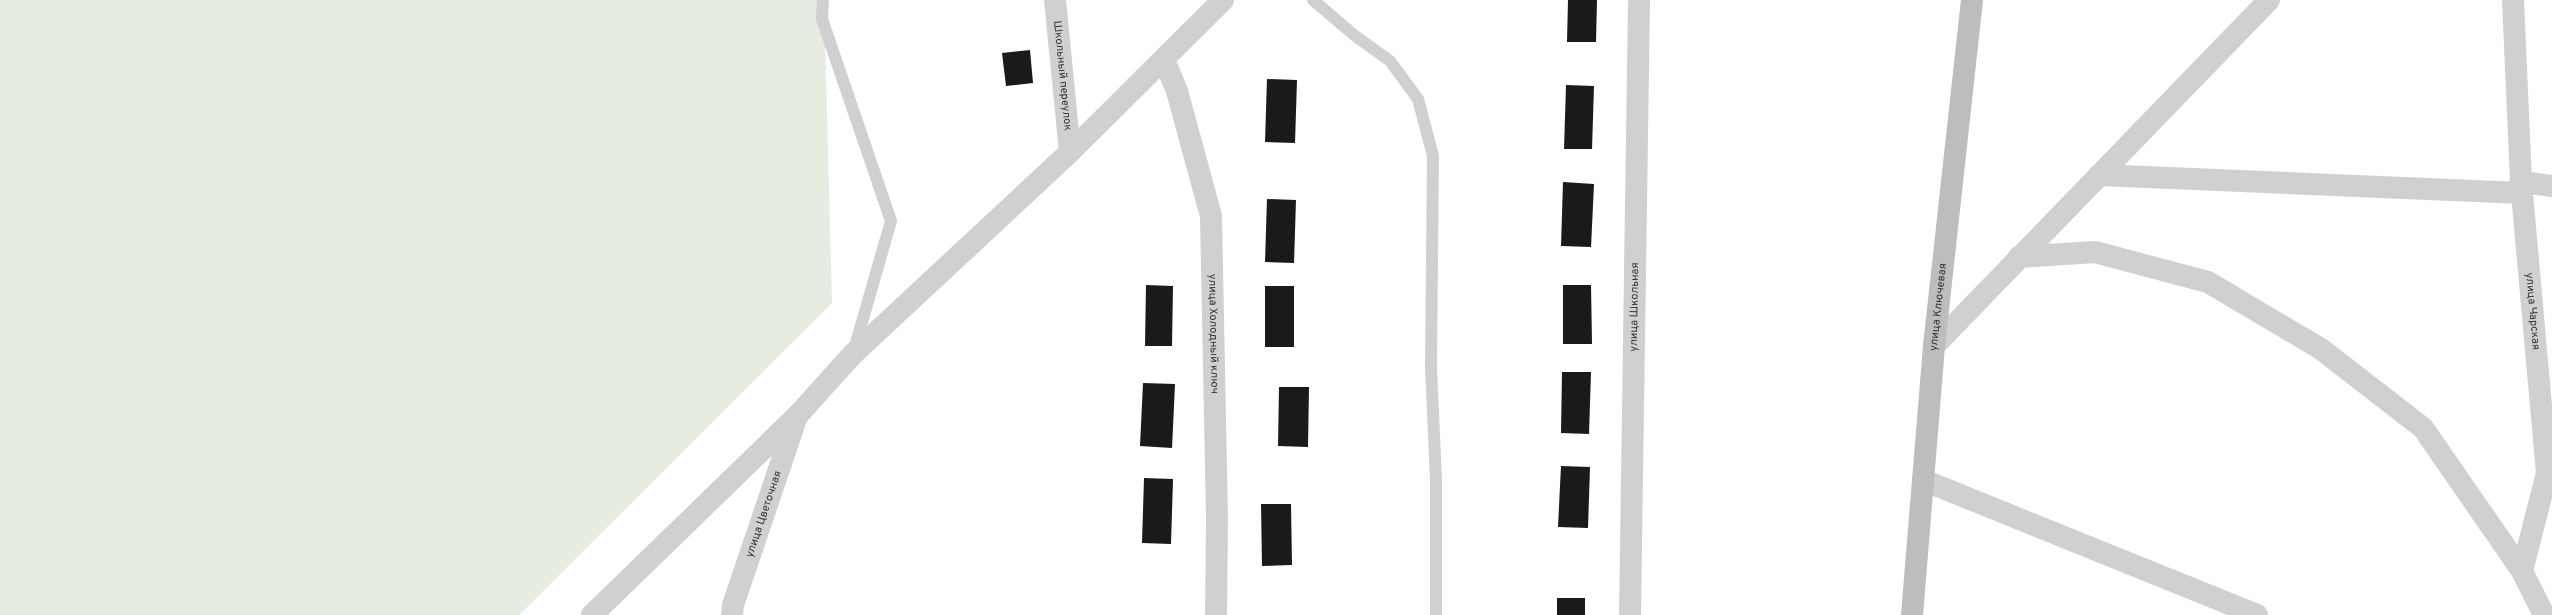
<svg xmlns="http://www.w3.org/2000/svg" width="2552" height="615" font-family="Overpass,sans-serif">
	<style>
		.green { fill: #e6ecdf }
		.building { fill: #1a1a1a }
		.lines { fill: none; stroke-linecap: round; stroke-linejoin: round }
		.lane { stroke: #d0d0d0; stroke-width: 12 }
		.street { stroke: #d0d0d0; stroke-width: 22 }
		.secondary { stroke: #bdbdbd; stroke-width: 22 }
		.labels { text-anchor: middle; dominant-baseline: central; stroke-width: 4; stroke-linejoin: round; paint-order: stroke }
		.street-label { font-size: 11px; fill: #333; stroke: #fff }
	</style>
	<rect width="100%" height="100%" fill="#fff"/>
	<!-- green -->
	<path class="green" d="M0 0H824L832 303 519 615H0Z"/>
	<!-- building -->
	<g class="building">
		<path d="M1568 0H1597L1596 42H1567Z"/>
		<path d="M1030 50 1033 83 1006 86 1002 53Z"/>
		<path d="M1267 79 1297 80 1295 143 1265 142Z"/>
		<path d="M1566 85 1594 86 1592 149H1564Z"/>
		<path d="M1563 182 1594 184 1591 247 1561 246Z"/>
		<path d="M1267 199 1296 200 1294 263 1265 262Z"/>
		<path d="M1146 285 1173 286 1172 346H1145Z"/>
		<path d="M1563 285H1591L1592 344H1563Z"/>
		<rect x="1265" y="286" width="29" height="61"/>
		<path d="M1562 372H1591L1589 434 1561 433Z"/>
		<path d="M1143 383 1175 384 1172 448 1140 446Z"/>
		<path d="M1279 387H1309L1308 447 1278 446Z"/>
		<path d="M1561 466 1590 467 1588 528 1558 527Z"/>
		<path d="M1144 478 1173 479 1171 544 1142 543Z"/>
		<path d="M1261 504H1291L1292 565 1262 566Z"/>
		<rect x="1557" y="598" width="28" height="17"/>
	</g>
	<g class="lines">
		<!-- lane -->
		<g class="lane">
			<path d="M823 0 822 19 891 221 854 350"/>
			<path d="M1313 0 1354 35 1390 61 1418 99 1433 156 1431 368 1436 480V615"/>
		</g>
		<!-- street -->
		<g class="street">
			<path id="s1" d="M1055 0 1070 152"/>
			<path id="s2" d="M2513 0 2521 182 2547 473 2522 571 2544 615"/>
			<path id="s3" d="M1164 60 1177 91 1211 216 1217 520 1216 615"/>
			<path d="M2099 175 2522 193"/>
			<path d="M2521 182 2552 186"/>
			<path d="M2019 257 2095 252 2208 282 2321 349 2423 428 2522 571"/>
			<path d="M1934 346 2269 0"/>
			<path d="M1923 480 2257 615"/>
			<path d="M592 615 798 415 853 354 1070 152 1223 0"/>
			<path id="s4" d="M732 615 733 605 796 419"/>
			<path id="s5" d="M1630 615 1639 0"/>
		</g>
		<!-- secondary -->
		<path class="secondary" id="s6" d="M1912 615 1934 346 1972 0"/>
	</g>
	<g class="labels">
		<!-- street labels -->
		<g class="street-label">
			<text stroke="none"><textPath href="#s1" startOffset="76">Школьный переулок</textPath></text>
			<text stroke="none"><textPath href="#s6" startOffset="309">улица Ключевая</textPath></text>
			<text stroke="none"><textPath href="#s5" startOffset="308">улица Школьная</textPath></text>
			<text stroke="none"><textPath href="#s2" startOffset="312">улица Чарская</textPath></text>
			<text stroke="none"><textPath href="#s3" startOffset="281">улица Холодный ключ</textPath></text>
			<text stroke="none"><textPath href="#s4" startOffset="106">улица Цветочная</textPath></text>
		</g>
	</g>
</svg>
